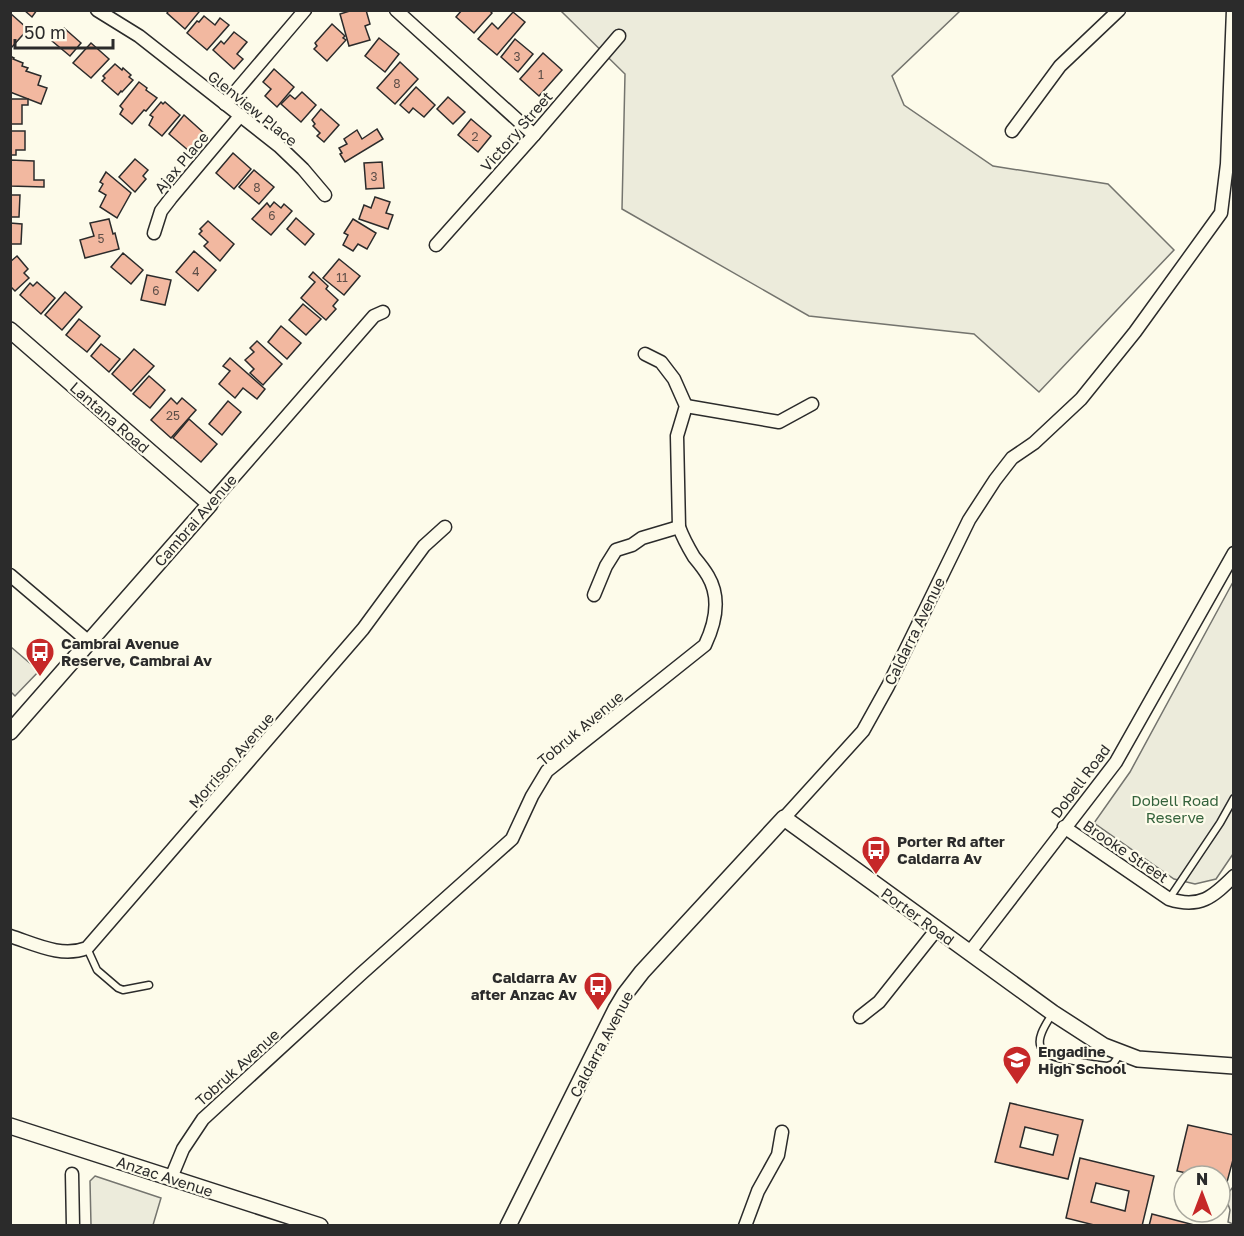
<svg xmlns="http://www.w3.org/2000/svg" width="1244" height="1236" font-family="'Golos Text',sans-serif">
	<style>
		.green { fill: #ecebdb; stroke: #74746e; stroke-width: 1.5 }
		.parking { fill: #eceadb; stroke: #74746e; stroke-width: 1.5 }
		.building { fill: #f2b8a0; stroke: #2b2b2b; stroke-width: 1.5; fill-rule: evenodd }
		.lines { fill: none; stroke-linecap: round; stroke-linejoin: round }
		.service-casing { stroke: #2b2b2b; stroke-width: 9 }
		.minor-casing { stroke: #2b2b2b; stroke-width: 15 }
		.tertiary-casing { stroke: #2b2b2b; stroke-width: 18 }
		.service { stroke: #fdfbea; stroke-width: 6 }
		.minor { stroke: #fdfbea; stroke-width: 12 }
		.tertiary { stroke: #fdfbea; stroke-width: 15 }
		.labels { text-anchor: middle; dominant-baseline: central; stroke-width: 4.5; stroke-linejoin: round; paint-order: stroke }
		.number-label { font-size: 12px; fill: #5d4e48 }
		.street-label { font-size: 15px; fill: #2b2b2b; stroke: #fdfbea }
		.poi-label { font-size: 15px; font-weight: bold; fill: #2b2b2b; stroke: #fdfbea; text-anchor: start }
		.park-label { font-size: 15px; fill: #34623c; stroke: #fdfbea }
	</style>
	<rect width="100%" height="100%" fill="#fdfbea"/>
	<!-- green -->
	<g class="green">
		<path d="M561 11H960L892 76 904 105 993 166 1108 184 1174 250 1039 392 974 334 809 316 622 209 625 74Z"/>
		<path d="M1233 582V854L1216 879 1195 884 1174 879 1094 823 1130 772Z"/>
		<path d="M11 647 39 671 15 696 11 692Z"/>
		<path d="M95 1176 161 1198 153 1225H91L90 1181Z"/>
	</g>
	<!-- parking -->
	<path class="parking" d="M1233 1187V1224L1228 1222 1230 1210 1227 1201 1229 1192Z"/>
	<!-- building -->
	<g class="building">
		<path d="M24 10H37L32 17Z"/>
		<path d="M169 10H198L199 12 185 29 167 13Z"/>
		<path d="M353 10H366L370 24 365 26 370 40 349 46 340 14Z"/>
		<path d="M462 10H489L492 13 474 33 456 17Z"/>
		<path d="M513 12 525 22 497 55 478 39 492 23 498 29Z"/>
		<path d="M10 13 28 29 12 47 10 45Z"/>
		<path d="M204 16 215 25 220 18 229 25 207 50 187 33 197 21 199 22Z"/>
		<path d="M332 24 345 36 343 38 346 40 327 61 314 49 317 46 315 43Z"/>
		<path d="M64 28 81 43 70 56 52 41Z"/>
		<path d="M234 32 247 42 237 54 243 59 234 69 213 50 221 41 224 44Z"/>
		<path d="M379 38 399 54 385 72 365 56Z"/>
		<path d="M515 39 533 54 518 72 501 57Z"/>
		<path d="M91 43 109 59 91 78 73 63Z"/>
		<path d="M543 53 562 70 539 96 520 79Z"/>
		<path d="M10 56 14 58 13 59 23 63 22 66 28 68 26 71 41 76 38 85 47 88 41 104 10 92Z"/>
		<path d="M400 62 418 79 395 104 377 88Z"/>
		<path d="M115 64 122 70 123 68 131 75 129 77 133 80 122 92 121 91 118 95 102 81 105 78 103 76Z"/>
		<path d="M274 69 294 87 277 107 265 96 271 89 263 82Z"/>
		<path d="M139 82 147 88 146 90 157 98 146 111 144 110 132 124 120 114 123 109 120 106Z"/>
		<path d="M416 87 435 105 424 117 413 108 409 113 400 105Z"/>
		<path d="M302 92 316 105 301 122 281 104 290 95 295 99Z"/>
		<path d="M448 97 465 112 453 124 437 109Z"/>
		<path d="M10 99H28V105H22V124H10Z"/>
		<path d="M161 102 163 104 165 102 180 115 162 136 149 125 153 117 150 115Z"/>
		<path d="M321 109 339 125 324 142 317 136 320 133 313 126 315 124 312 120Z"/>
		<path d="M184 115 204 133 189 151 169 134Z"/>
		<path d="M471 119 491 136 478 152 458 135Z"/>
		<path d="M377 129 383 139 345 162 340 154 342 153 339 148 347 144 344 139 357 130 362 139Z"/>
		<path d="M10 131H25V150H16V155H10Z"/>
		<path d="M233 153 251 169 234 189 216 173Z"/>
		<path d="M135 159 148 170 143 176 146 179 135 192 119 177Z"/>
		<path d="M10 160 34 161V180H44V187L10 186Z"/>
		<path d="M382 162 384 188 366 189 364 163Z"/>
		<path d="M254 170 274 187 259 204 239 187Z"/>
		<path d="M106 172 131 193 117 218 100 207 106 195 99 191 103 184 100 182Z"/>
		<path d="M10 195H20L19 217H10Z"/>
		<path d="M375 197 390 202 386 213 393 215 388 229 359 219 364 205 371 208Z"/>
		<path d="M274 202 281 208 284 204 292 211 271 235 252 219 267 203 270 207Z"/>
		<path d="M296 218 314 234 305 245 287 229Z"/>
		<path d="M109 219 113 234 115 233 119 249 85 258 80 240 94 236 90 223Z"/>
		<path d="M353 219 376 233 367 249 358 244 353 251 343 245 348 235 344 233Z"/>
		<path d="M208 221 234 244 220 261 204 246 208 242 199 234 202 231 200 229Z"/>
		<path d="M10 223 22 224 21 244H10Z"/>
		<path d="M194 251 216 270 198 291 176 272Z"/>
		<path d="M123 253 143 270 131 284 111 267Z"/>
		<path d="M17 256 28 269 24 273 29 278 15 291 10 286V262Z"/>
		<path d="M339 259 360 276 344 295 323 278Z"/>
		<path d="M313 272 328 286 326 289 338 300 333 306 336 309 326 320 301 298 315 282 309 277Z"/>
		<path d="M147 275 171 280 165 305 141 300Z"/>
		<path d="M37 282 55 298 41 314 20 295 30 283 33 286Z"/>
		<path d="M65 292 82 307 62 330 45 315Z"/>
		<path d="M303 304 321 319 306 335 289 320Z"/>
		<path d="M79 319 100 336 87 352 66 335Z"/>
		<path d="M281 326 301 343 287 359 268 342Z"/>
		<path d="M257 341 282 364 263 385 250 373 254 369 245 360 254 352 250 348Z"/>
		<path d="M101 344 120 359 109 372 91 356Z"/>
		<path d="M134 349 154 366 131 391 112 374Z"/>
		<path d="M230 358 265 389 257 399 243 388 235 398 219 384 230 371 223 366Z"/>
		<path d="M149 376 165 390 150 408 133 394Z"/>
		<path d="M171 398 177 404 182 398 196 410 171 438 151 420Z"/>
		<path d="M228 401 241 412 222 435 209 424Z"/>
		<path d="M189 419 217 444 201 462 173 438Z"/>
		<path d="M1010 1103 1083 1120 1068 1179 995 1162ZM1025 1127 1058 1135 1053 1155 1020 1147Z"/>
		<path d="M1188 1125 1234 1135V1156L1227 1182 1220 1181V1176H1200L1177 1171Z"/>
		<path d="M1080 1158 1154 1176 1142 1226H1098L1066 1218ZM1096 1183 1129 1191 1125 1211 1091 1202Z"/>
		<path d="M1152 1214 1198 1226H1149Z"/>
	</g>
	<g class="lines">
		<!-- service casing -->
		<g class="service-casing">
			<g id="service">
				<path d="M1169 899 1220 823 1234 798"/>
				<path d="M87 948 97 970 118 988 123 990 149 985"/>
				<path d="M1053 1013C1031 1045 1035 1055 1074 1061 1085 1063 1096 1065 1107 1066L1113 1064 1120 1054"/>
			</g>
		</g>
		<!-- minor casing -->
		<g class="minor-casing">
			<g id="minor">
				<path d="M97 10 139 36 279 146 303 169 325 195"/>
				<path d="M396 10 534 135"/>
				<path d="M225 104 305 10"/>
				<path d="M1012 131 1060 66 1119 10"/>
				<path d="M154 233 161 211 171 198 240 116"/>
				<path d="M436 245 534 135 619 36"/>
				<path d="M686 406 779 422 812 404"/>
				<path d="M210 504 374 316 383 312"/>
				<path d="M10 575 89 642"/>
				<path d="M594 595 606 566 616 550 632 545 642 538 679 527"/>
				<path d="M784 818 863 731 888 686 969 520 995 480 1012 458 1034 443 1081 399 1135 332 1221 213 1227 164 1233 10"/>
				<path d="M1064 827 1169 899C1200 909 1213 897 1234 876"/>
				<path d="M10 936C35 944 61 958 87 948L363 629 424 546 445 527"/>
				<path d="M969 953 1116 762 1234 553"/>
				<path d="M860 1017 879 1002 937 929"/>
				<path d="M72 1174 73 1226"/>
				<path d="M171 1178 183 1149 203 1119 361 974 512 839 532 796 547 771 705 645C715 624 721 598 708 576 704 569 699 563 694 557 688 547 683 538 679 527L677 436 686 406 674 379 661 362 645 354"/>
				<path d="M745 1226 758 1191 778 1155 782 1132"/>
			</g>
		</g>
		<!-- tertiary casing -->
		<g class="tertiary-casing">
			<g id="tertiary">
				<path d="M10 330 210 504 10 732"/>
				<path d="M10 1126 320 1226"/>
				<path d="M508 1226 616 1009 625 994 642 972 784 818 1053 1013 1104 1046 1138 1059 1234 1066"/>
			</g>
		</g>
		<!-- service -->
		<use href="#service" class="service"/>
		<!-- minor -->
		<use href="#minor" class="minor"/>
		<!-- tertiary -->
		<use href="#tertiary" class="tertiary"/>
	</g>
	<!-- icons -->
	<defs>
		<g id="bus-pin" transform="scale(1.5)"><path d="M0 17L-7.5 6A9.5 9.5 0 1 1 7.5 6Z" fill="#c62828" stroke="#fdfbea"/><path d="M-5-6H5V4H4V6H2V4H-2V6H-4V4H-5ZM-3.5-4V0h7V-4ZM-3.5 1.2v1.5H-2V1.2ZM2 1.2v1.5H3.5V1.2Z" fill="#fff"/></g>
		<g id="school-pin" transform="scale(1.5)"><path d="M0 17L-7.5 6A9.5 9.5 0 1 1 7.5 6Z" fill="#c62828" stroke="#fdfbea"/><path d="M0-5L7-2L0 1L-7-2ZM-4 1L0 2.5L4 1V4Q0 6-4 4Z" fill="#fff"/></g>
	</defs>
	<g fill-rule="evenodd">
		<use href="#bus-pin" x="40" y="652"/>
		<use href="#bus-pin" x="876" y="850"/>
		<use href="#bus-pin" x="598" y="986"/>
		<use href="#school-pin" x="1017" y="1060"/>
	</g>
	<g class="labels">
		<!-- number labels -->
		<g class="number-label">
			<text x="517" y="56">3</text>
			<text x="541" y="74">1</text>
			<text x="397" y="83">8</text>
			<text x="475" y="136">2</text>
			<text x="374" y="176">3</text>
			<text x="257" y="187">8</text>
			<text x="272" y="215">6</text>
			<text x="101" y="238">5</text>
			<text x="196" y="271">4</text>
			<text x="342" y="277">11</text>
			<text x="156" y="290">6</text>
			<text x="173" y="415">25</text>
		</g>
		<!-- street labels -->
		<g class="street-label">
			<text transform="translate(253 108) rotate(39)">Glenview Place</text>
			<text transform="translate(516 131) rotate(-49)">Victory Street</text>
			<text transform="translate(181 162) rotate(-50)">Ajax Place</text>
			<text transform="translate(110 417) rotate(41)">Lantana Road</text>
			<text transform="translate(195 520) rotate(-49)">Cambrai Avenue</text>
			<text transform="translate(914 631) rotate(-64)">Caldarra Avenue</text>
			<text transform="translate(580 728) rotate(-40)">Tobruk Avenue</text>
			<text transform="translate(231 760) rotate(-49)">Morrison Avenue</text>
			<text transform="translate(1080 781) rotate(-53)">Dobell Road</text>
			<text transform="translate(1126 851) rotate(34)">Brooke Street</text>
			<text transform="translate(918 916) rotate(36)">Porter Road</text>
			<text transform="translate(601 1044) rotate(-62)">Caldarra Avenue</text>
			<text transform="translate(237 1067) rotate(-42)">Tobruk Avenue</text>
			<text transform="translate(165 1176) rotate(18)">Anzac Avenue</text>
		</g>
		<!-- poi labels -->
		<g class="poi-label">
			<text x="61" y="643">Cambrai Avenue<tspan x="61" dy="17">Reserve, Cambrai Av</tspan></text>
			<text x="897" y="841">Porter Rd after<tspan x="897" dy="17">Caldarra Av</tspan></text>
			<text x="577" y="977" text-anchor="end">Caldarra Av<tspan x="577" dy="17">after Anzac Av</tspan></text>
			<text x="1038" y="1051">Engadine<tspan x="1038" dy="17">High School</tspan></text>
		</g>
		<!-- park labels -->
		<g class="park-label">
			<text x="1175" y="800">Dobell Road<tspan x="1175" dy="17">Reserve</tspan></text>
		</g>
	</g>
	<!-- border -->
	<rect width="1244" height="1236" fill="none" stroke="#2b2b2b" stroke-width="24"/>
	<!-- north arrow -->
	<g transform="translate(1202 1194)"><circle r="28" fill="#fdfbea" stroke="#a9a89e" stroke-width="1.5"/>
	<path d="M0-4.5L10 22L0 15L-10 22Z" fill="#c62828"/>
	<text y="-9" font-size="16" font-weight="bold" text-anchor="middle" fill="#2b2b2b">N</text>
	</g>
	<!-- scale -->
	<path d="M15 39v9h98v-9" fill="none" stroke="#2b2b2b" stroke-width="3"/>
	<text x="24" y="39" font-size="18" fill="#2b2b2b" stroke="#fdfbea" stroke-width="4.5" paint-order="stroke">50 m</text>
</svg>
